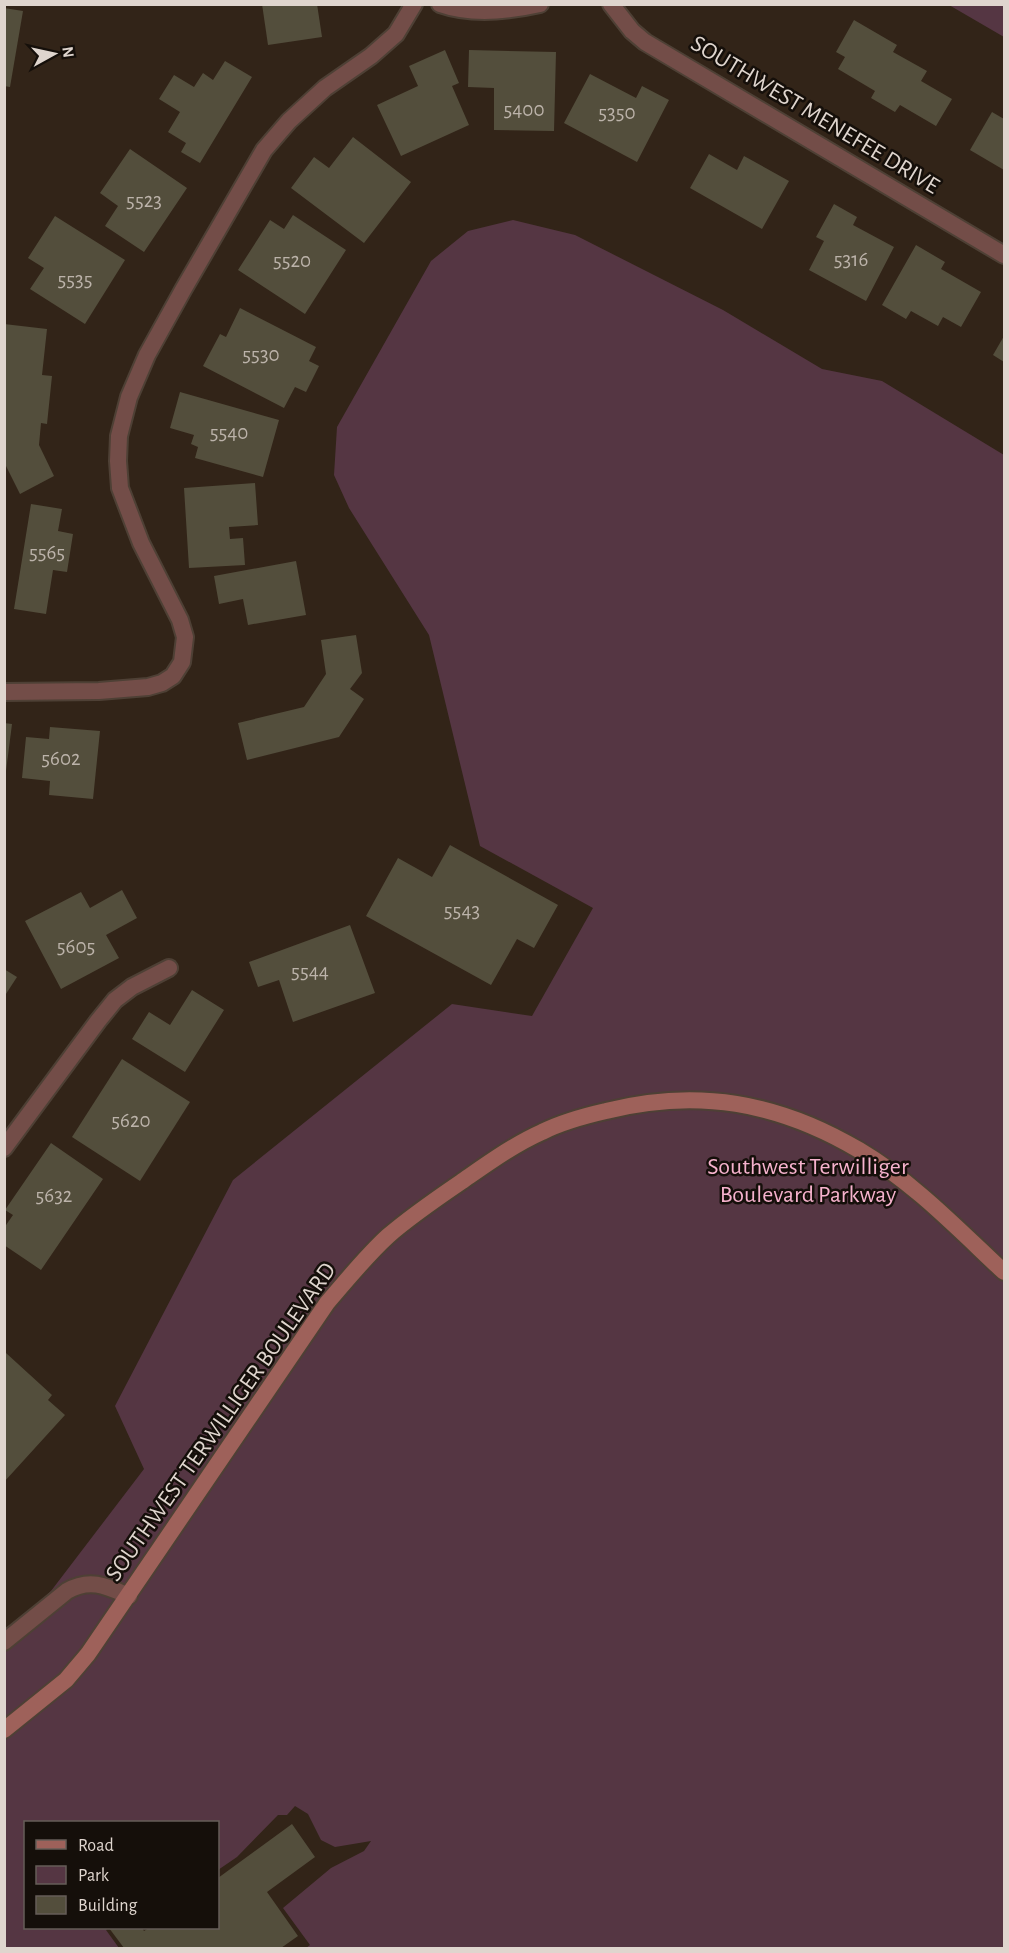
<svg xmlns="http://www.w3.org/2000/svg" width="1009" height="1953" font-family="'Alegreya Sans',sans-serif">
	<style>
		.green { fill: #553643 }
		.building { fill: #534e3c }
		.lines { fill: none; stroke-linecap: round; stroke-linejoin: round }
		.minor-casing { stroke: #4e4035; stroke-width: 20 }
		.secondary-casing { stroke: #4e4035; stroke-width: 20 }
		.minor { stroke: #734d48; stroke-width: 16 }
		.secondary { stroke: #9e615a; stroke-width: 16 }
		.labels { text-anchor: middle; dominant-baseline: central; stroke-width: 5; stroke-linejoin: round; paint-order: stroke }
		.number-label { font-size: 21px; fill: #bcb3aa }
		.street-label { font-size: 24px; fill: #dfd5ce; stroke: #150f0a }
		.park-label { font-size: 24px; fill: #f6b2cd; stroke: #150f0a }
	</style>
	<rect width="100%" height="100%" fill="#322418"/>
	<!-- green -->
	<g class="green">
		<path d="M949 5H1004V37Z"/>
		<path d="M513 220 575 235 723 310 822 369 882 381 1004 455V1948H306L310 1945 283 1908 331 1868 364 1851 371 1841 335 1847 321 1840 308 1814 295 1806 287 1815H278L237 1857 218 1870V1822H26V1928H108L106 1930 119 1948H5V1634L51 1591 144 1469 115 1406 233 1180 452 1004 532 1016 593 908 480 846 429 635 349 508 334 475 337 427 431 261 468 231Z"/>
	</g>
	<!-- building -->
	<g class="building">
		<path d="M262 4H317L322 37 268 45Z"/>
		<path d="M4 8 23 11 10 87 4 86Z"/>
		<path d="M854 20 897 45 893 52 927 71 921 81 952 99 936 126 900 105 895 112 871 98 875 91 838 69 845 57 836 52Z"/>
		<path d="M445 50 459 83 452 86 469 125 401 156 377 105 418 86 409 66Z"/>
		<path d="M469 50 556 52 554 131 494 130V88L468 87Z"/>
		<path d="M225 61 252 77 200 163 181 152 186 143 168 132 180 112 159 99 174 75 194 87 203 73 213 80Z"/>
		<path d="M590 74 636 98 642 86 669 100 637 162 564 123Z"/>
		<path d="M992 112 1004 119V170L970 150Z"/>
		<path d="M353 137 411 182 364 243 291 188 314 157 329 168Z"/>
		<path d="M130 149 187 188 144 252 105 226 118 206 100 193Z"/>
		<path d="M709 154 737 170 744 156 789 181 762 229 690 188Z"/>
		<path d="M834 204 857 217 853 225 894 247 866 301 809 270 824 241 816 237Z"/>
		<path d="M293 215 346 250 305 314 238 270 270 220 284 229Z"/>
		<path d="M55 216 125 260 85 324 30 289 44 268 28 258Z"/>
		<path d="M916 245 945 262 941 269 981 292 961 327 943 317 938 326 911 311 906 319 882 305Z"/>
		<path d="M240 308 316 347 309 361 319 366 306 392 295 387 284 408 203 366 220 334 226 337Z"/>
		<path d="M4 324 47 329 42 375 52 376 47 424 41 423 39 445 54 476 20 494 4 462Z"/>
		<path d="M1004 336V362L993 355Z"/>
		<path d="M180 392 279 420 263 477 195 458 198 447 191 444 194 435 170 428Z"/>
		<path d="M255 483 258 525 229 527 230 539 243 538 245 565 189 568 184 488Z"/>
		<path d="M31 504 62 509 58 531 73 534 67 572 53 570 46 614 14 609Z"/>
		<path d="M296 561 306 615 248 625 243 599 219 604 214 576Z"/>
		<path d="M356 635 362 673 350 689 364 699 339 737 247 760 238 723 304 707 326 674 321 640Z"/>
		<path d="M4 723 12 724 6 771H4Z"/>
		<path d="M50 727 100 731 93 799 49 795 50 781 22 778 26 737 49 739Z"/>
		<path d="M450 845 558 905 534 948 517 939 491 985 366 916 398 858 432 877Z"/>
		<path d="M122 890 137 918 106 935 119 958 61 989 25 921 81 892 90 908Z"/>
		<path d="M350 925 375 993 293 1022 279 980 258 987 249 962Z"/>
		<path d="M4 969 17 977 4 997Z"/>
		<path d="M192 990 224 1010 185 1072 132 1039 149 1012 170 1025Z"/>
		<path d="M122 1059 190 1102 140 1181 72 1137Z"/>
		<path d="M51 1143 103 1179 41 1270 4 1245V1228L13 1215 5 1210Z"/>
		<path d="M6 1353 52 1395 48 1400 65 1415 4 1482V1356Z"/>
		<path d="M292 1824 315 1857 267 1892 298 1936 281 1948H124L109 1928H142L144 1931 149 1928H218V1878Z"/>
	</g>
	<g class="lines">
		<!-- minor casing -->
		<g class="minor-casing">
			<g id="minor">
				<path d="M440 4C471 15 509 11 540 4"/>
				<path d="M611 4 632 31 645 42 1004 255"/>
				<path d="M4 692 99 691 148 687 162 683 173 676 182 662 185 637 180 620 141 543 120 488 118 461 119 436 129 397 147 355 183 290 264 150 289 121 325 88 371 56 396 34 414 4"/>
				<path d="M4 1148 98 1021 115 1000 132 987 169 968"/>
				<path d="M4 1642 67 1591C90 1578 106 1586 129 1596"/>
			</g>
		</g>
		<!-- secondary casing -->
		<g class="secondary-casing">
			<path id="secondary" d="M4 1730 66 1680 88 1654 327 1303C347 1280 366 1256 388 1236 411 1216 436 1199 461 1182 487 1164 513 1145 542 1132 562 1122 584 1116 606 1111 697 1088 778 1102 859 1150 913 1182 958 1229 1004 1272"/>
		</g>
		<!-- minor -->
		<use href="#minor" class="minor"/>
		<!-- secondary -->
		<use href="#secondary" class="secondary"/>
	</g>
	<g class="labels">
		<!-- number labels -->
		<g class="number-label">
			<text x="524" y="109">5400</text>
			<text x="617" y="112">5350</text>
			<text x="144" y="200">5523</text>
			<text x="851" y="259">5316</text>
			<text x="292" y="260">5520</text>
			<text x="75" y="279">5535</text>
			<text x="261" y="354">5530</text>
			<text x="229" y="432">5540</text>
			<text x="47" y="552">5565</text>
			<text x="61" y="758">5602</text>
			<text x="462" y="910">5543</text>
			<text x="76" y="946">5605</text>
			<text x="310" y="971">5544</text>
			<text x="131" y="1120">5620</text>
			<text x="54" y="1195">5632</text>
		</g>
		<!-- street labels -->
		<g class="street-label">
			<text transform="translate(815 115) rotate(31)">SOUTHWEST MENEFEE DRIVE</text>
			<text transform="translate(221 1422) rotate(-55)">SOUTHWEST TERWILLIGER BOULEVARD</text>
		</g>
		<!-- park labels -->
		<g class="park-label">
			<text x="808" y="1167">Southwest Terwilliger<tspan x="808" dy="28">Boulevard Parkway</tspan></text>
		</g>
	</g>
	<!-- border -->
	<rect width="1009" height="1953" fill="none" stroke="#dfd5ce" stroke-width="12"/>
	<!-- legend -->
	<rect x="24" y="1821" width="195" height="108" fill="#150f0a" stroke="#665e58" stroke-width="1.5"/>
	<rect x="36" y="1840" width="30" height="9" fill="#9e615a" stroke="#665e58" stroke-width="1.5"/>
	<text x="78" y="1851" font-size="18" fill="#dfd5ce">Road</text>
	<rect x="36" y="1866" width="30" height="18" fill="#553643" stroke="#665e58" stroke-width="1.5"/>
	<text x="78" y="1881" font-size="18" fill="#dfd5ce">Park</text>
	<rect x="36" y="1896" width="30" height="18" fill="#534e3c" stroke="#665e58" stroke-width="1.5"/>
	<text x="78" y="1911" font-size="18" fill="#dfd5ce">Building</text>
	<!-- north arrow -->
	<g transform="translate(54 54) rotate(82)" stroke="#150f0a" stroke-width="4.5" paint-order="stroke">
	<path d="M0-4.5L10 22L0 15L-10 22Z" fill="#dfd5ce"/>
	<text y="-9" font-size="16" font-weight="bold" text-anchor="middle" fill="#dfd5ce">N</text>
	</g>
</svg>
